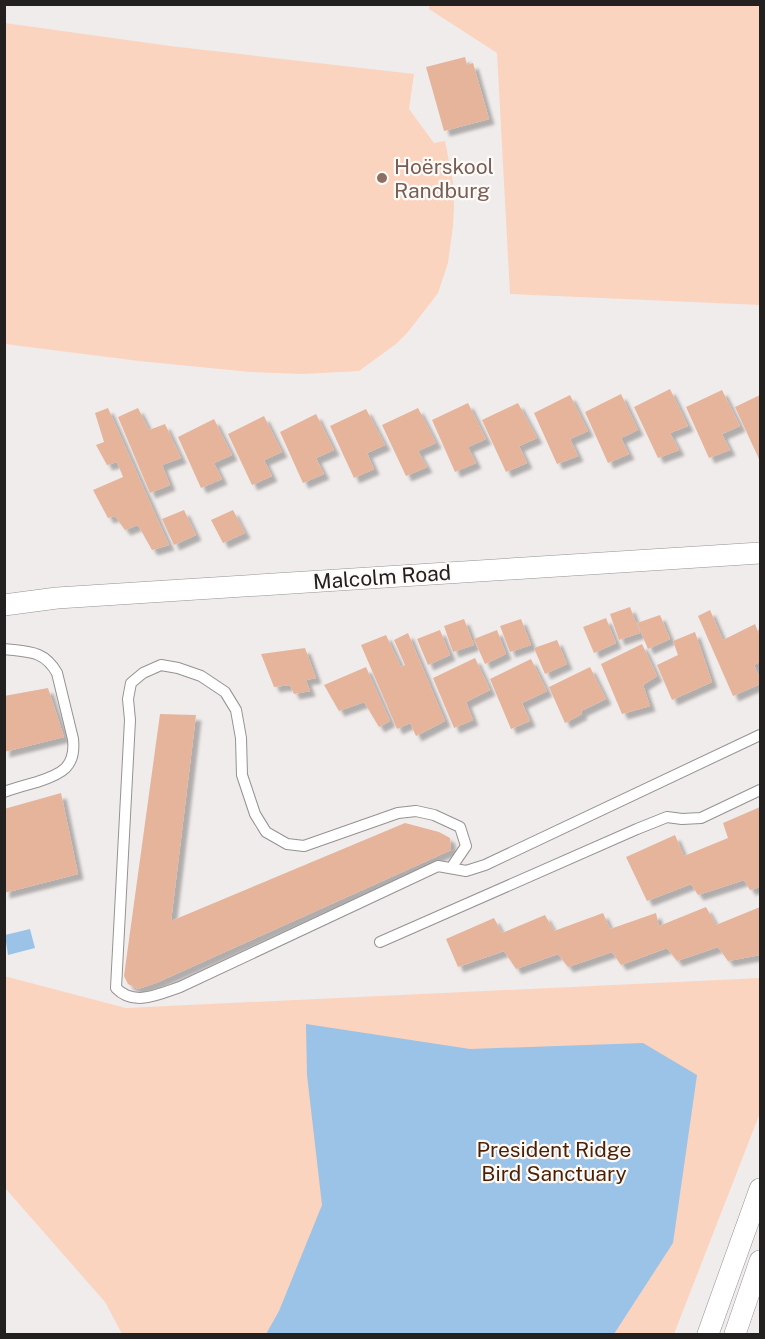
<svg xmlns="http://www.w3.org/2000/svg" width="765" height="1339" font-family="'Public Sans',sans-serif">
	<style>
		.green { fill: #fbd4c0 }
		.water { fill: #9ac3e7 }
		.building { fill: #e6b49b; filter: url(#shadow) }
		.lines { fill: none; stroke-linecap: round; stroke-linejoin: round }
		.service-casing { stroke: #969291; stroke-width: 12 }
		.minor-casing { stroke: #969291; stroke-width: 22 }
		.service { stroke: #fff; stroke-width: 10 }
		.minor { stroke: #fff; stroke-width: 21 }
		.education-dot { fill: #8d6e63; stroke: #fefaf8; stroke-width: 2 }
		.labels { text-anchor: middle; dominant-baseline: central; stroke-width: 4.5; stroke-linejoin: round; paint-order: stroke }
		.education-label { font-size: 21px; fill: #785e54; stroke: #fefaf8; text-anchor: start }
		.street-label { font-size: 21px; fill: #222120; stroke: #fefaf8 }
		.park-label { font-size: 21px; fill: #4c1f03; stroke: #fefaf8 }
	</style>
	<defs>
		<filter id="shadow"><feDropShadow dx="5.5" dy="5.5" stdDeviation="1.5" flood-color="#0004"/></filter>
	</defs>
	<rect width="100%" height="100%" fill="#f0eceb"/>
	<!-- green -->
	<g class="green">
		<path d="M429 5H760V305L510 294 497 53 429 9Z"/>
		<path d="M5 23 170 46 414 74 409 109 434 143 445 141 453 182 454 207 453 226 448 263 438 293 408 332 396 344 359 371 303 374 250 372 139 361 5 344Z"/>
		<path d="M4 976 126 1008 760 978V1113L674 1334H122L105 1302 5 1188Z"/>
	</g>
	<!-- water -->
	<g class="water">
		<path d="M30 929 35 948 8 955 5 935Z"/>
		<path d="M306 1024 470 1049 643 1043 697 1075 673 1243 614 1334H266L279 1311 322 1205 307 1075Z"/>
	</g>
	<!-- building -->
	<g class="building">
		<path d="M465 57 467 65 473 63 489 119 444 131 426 67Z"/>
		<path d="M670 389 688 426 670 433 679 450 658 458 634 407Z"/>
		<path d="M722 390 740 426 722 434 730 450 709 458 686 407Z"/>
		<path d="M621 394 638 430 621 438 629 454 608 463 585 412Z"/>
		<path d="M570 395 588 431 570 439 578 456 557 464 534 413Z"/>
		<path d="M760 395V458L759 459 735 407Z"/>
		<path d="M468 403 486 439 468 447 476 463 455 472 432 420Z"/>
		<path d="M518 403 537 438 519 446 527 463 506 472 482 420Z"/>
		<path d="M108 408 169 545 152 550 138 525 125 530 115 516 108 518 93 490 123 477 117 462 107 465 96 445 104 442 95 413Z"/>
		<path d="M138 408 149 430 165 424 181 458 162 465 170 485 150 493 118 417Z"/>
		<path d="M418 408 436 443 418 451 427 467 406 476 382 425Z"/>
		<path d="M366 409 385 445 367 453 374 469 354 478 330 426Z"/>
		<path d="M316 414 334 450 316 458 324 474 303 483 280 432Z"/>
		<path d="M264 416 282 452 264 460 272 476 252 485 228 434Z"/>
		<path d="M214 419 232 455 214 463 222 479 201 488 178 437Z"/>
		<path d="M184 510 196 535 174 545 162 519Z"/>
		<path d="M233 510 245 533 223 543 211 520Z"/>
		<path d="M630 607 640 633 619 640 610 614Z"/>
		<path d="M710 610 723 640 755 624 760 637V662L754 665 760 679V684L733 696 698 616Z"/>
		<path d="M660 615 670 639 648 649 637 623Z"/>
		<path d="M606 618 616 643 594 653 583 627Z"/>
		<path d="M464 619 474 645 453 652 444 626Z"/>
		<path d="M521 619 531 645 510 652 500 626Z"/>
		<path d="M440 630 450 655 428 665 417 639Z"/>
		<path d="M497 630 506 654 485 664 474 639Z"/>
		<path d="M695 632 712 682 672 700 657 665 678 655 673 641Z"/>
		<path d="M408 633 445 721 416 736 410 723 397 729 361 645 386 635 401 667 405 665 394 640Z"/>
		<path d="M557 640 567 664 545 674 534 648Z"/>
		<path d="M642 644 657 676 643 685 650 706 622 714 601 664Z"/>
		<path d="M305 648 316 678 306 680 310 691 294 694 290 685 274 687 261 654Z"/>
		<path d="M475 658 490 690 466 702 473 720 454 728 433 678Z"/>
		<path d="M531 659 547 691 522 703 530 721 511 729 490 679Z"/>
		<path d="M366 667 390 721 379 727 364 702 339 711 324 685Z"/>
		<path d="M590 667 606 699 581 711 582 714 565 723 549 687Z"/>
		<path d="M48 688 64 737 4 752V696Z"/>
		<path d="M160 714 196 715 171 921 405 823 439 832 450 838 451 850 156 983 138 989 128 984 124 976Z"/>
		<path d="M61 793 78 874 4 893V809Z"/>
		<path d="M760 807V887L750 890 744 880 698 895 691 884 647 901 626 857 675 835 684 856 728 838 723 823Z"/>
		<path d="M706 907 716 925 760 907V955L728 961 718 947 677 961 667 948 621 965 612 952 568 967 558 954 516 969 504 951 458 967 446 939 494 918 502 933 545 915 554 931 603 913 610 929 656 913 659 926Z"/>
	</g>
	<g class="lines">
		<!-- service casing -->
		<g class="service-casing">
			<g id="service">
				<path d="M4 649C28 652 44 650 57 673L73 739C76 767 62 774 37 782 26 785 15 788 4 792"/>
				<path d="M451 868 466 846 460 827 434 815 416 811 398 813 304 846 287 844 266 832 255 814 242 775 241 738 236 710 225 692 201 676 178 668 161 665 143 673 131 683 128 699 130 720 116 988C134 1007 159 994 180 987L438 866 466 871 485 865 760 735"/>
				<path d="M380 942 637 829 667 817 682 819 701 818 760 790"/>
			</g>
		</g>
		<!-- minor casing -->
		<g class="minor-casing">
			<g id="minor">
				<path d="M4 605 57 598 760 553"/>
				<path d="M708 1334 760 1189"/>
				<path d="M735 1334 760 1261"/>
			</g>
		</g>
		<!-- service -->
		<use href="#service" class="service"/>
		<!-- minor -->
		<use href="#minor" class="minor"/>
	</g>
	<!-- markers -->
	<circle class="education-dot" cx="382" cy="178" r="6"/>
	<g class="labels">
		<!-- education labels -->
		<g class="education-label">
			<text x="394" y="166">Hoërskool<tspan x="394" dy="24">Randburg</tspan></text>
		</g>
		<!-- street labels -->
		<g class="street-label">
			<text transform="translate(382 577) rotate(-4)">Malcolm Road</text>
		</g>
		<!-- park labels -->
		<g class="park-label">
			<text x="554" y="1149">President Ridge<tspan x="554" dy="24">Bird Sanctuary</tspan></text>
		</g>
	</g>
	<!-- border -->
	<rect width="765" height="1339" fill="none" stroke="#222120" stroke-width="12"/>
</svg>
